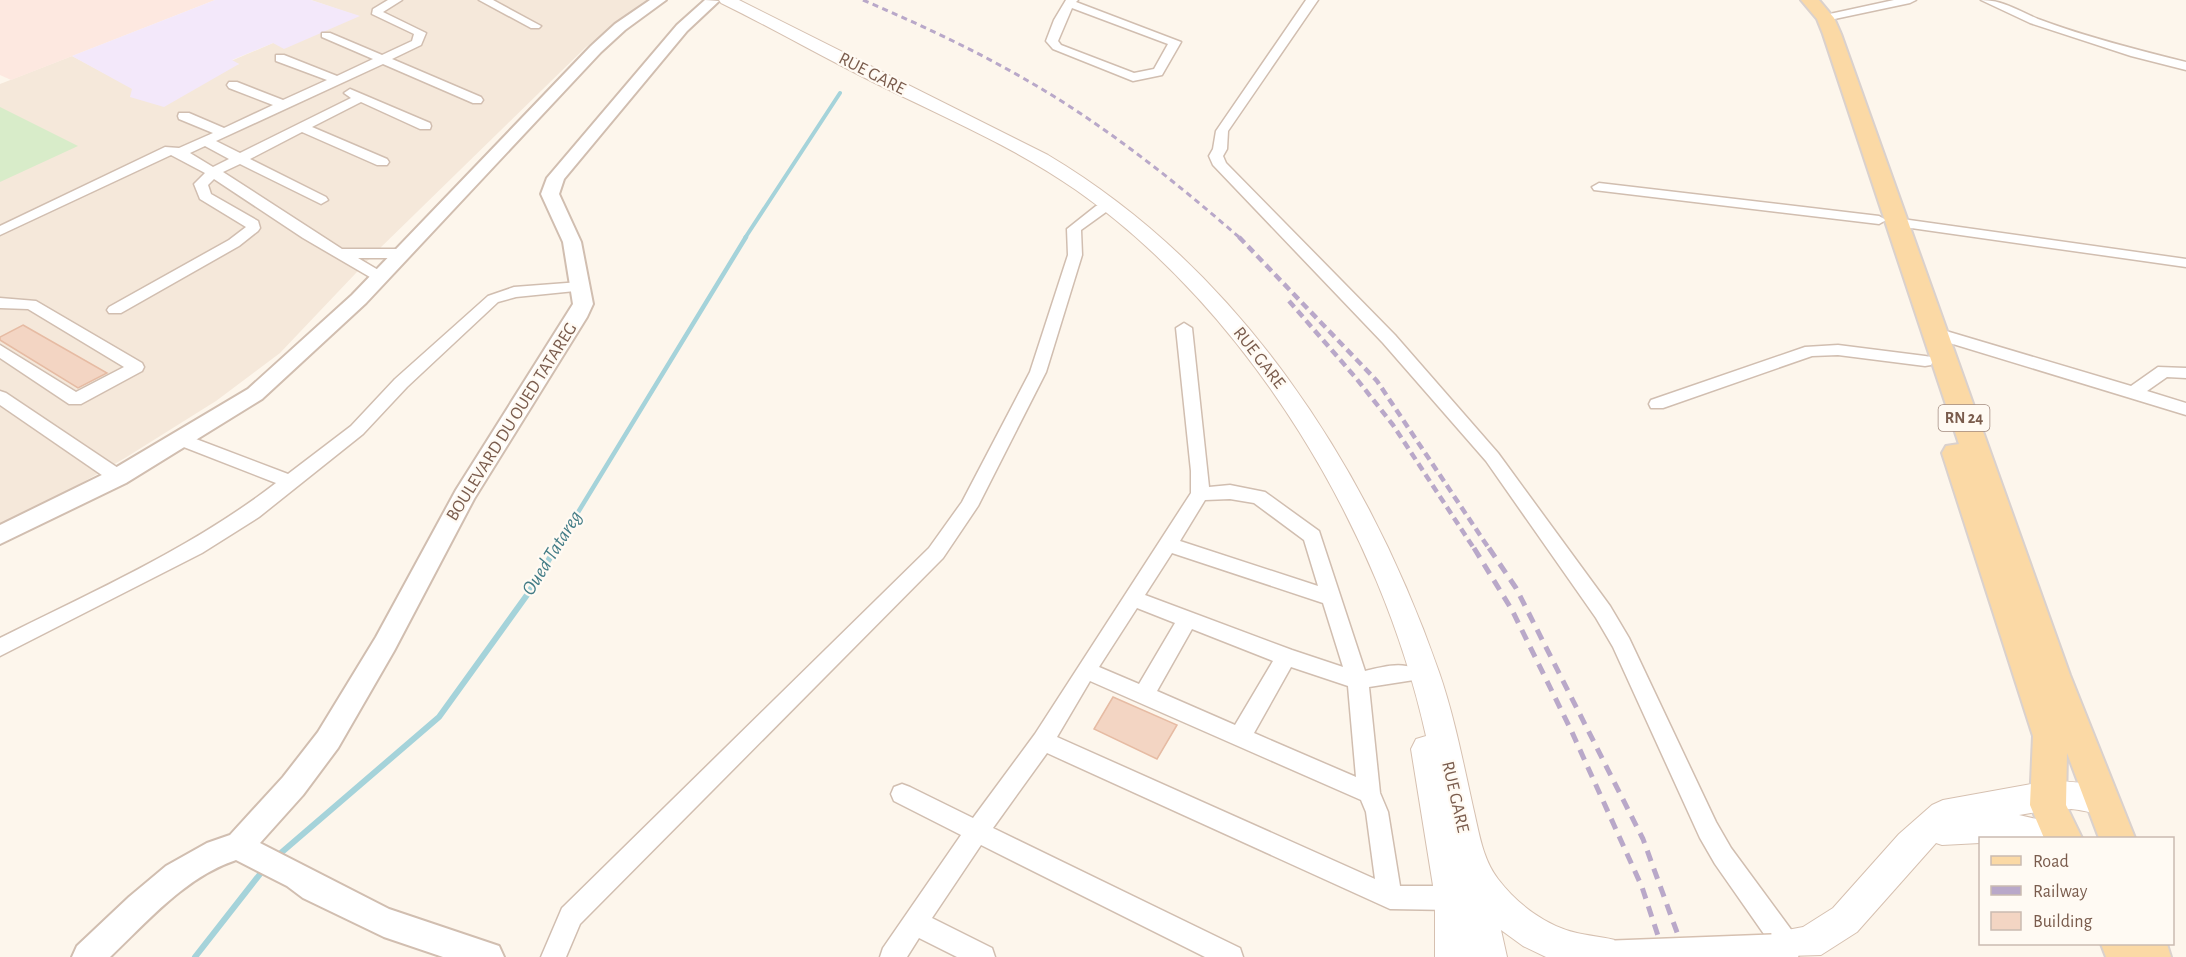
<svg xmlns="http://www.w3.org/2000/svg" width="2186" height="957" font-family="'Alegreya Sans',sans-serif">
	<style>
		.residential { fill: #f5e8da }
		.commercial { fill: #fde8e0 }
		.education { fill: #f3e8fa }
		.green { fill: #d8ecc9 }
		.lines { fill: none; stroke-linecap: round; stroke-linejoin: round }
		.stream-far2 { stroke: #a5d3da; stroke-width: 4 }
		.stream-far1 { stroke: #a5d3da; stroke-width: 4.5 }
		.stream { stroke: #a5d3da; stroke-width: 6 }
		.building { fill: #f3d5c3; stroke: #e6bba3; stroke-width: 1.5 }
		.minor-casing { stroke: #d1beb0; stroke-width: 3 }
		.tertiary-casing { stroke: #d1beb0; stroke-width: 4 }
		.secondary-casing { stroke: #d6c0b0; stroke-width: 2 }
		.primary-casing { stroke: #dad1cd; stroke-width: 4 }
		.minor { fill: #fff; fill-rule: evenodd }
		.tertiary { fill: #fff; fill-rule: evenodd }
		.secondary { fill: #fff; fill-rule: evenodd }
		.primary { fill: #fbd9a5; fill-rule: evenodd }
		.rail-far2 { stroke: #b9a8c9; stroke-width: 3; stroke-dasharray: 6 4.5; stroke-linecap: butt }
		.rail-far1 { stroke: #b9a8c9; stroke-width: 4.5; stroke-dasharray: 8 5; stroke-linecap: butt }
		.rail { stroke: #b9a8c9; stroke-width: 5; stroke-dasharray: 11 8; stroke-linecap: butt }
		.secondary-bridge-casing { stroke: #d6c0b0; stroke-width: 34; stroke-linecap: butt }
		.secondary-bridge { stroke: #fff; stroke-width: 31 }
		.labels { text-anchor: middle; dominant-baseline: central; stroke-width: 4.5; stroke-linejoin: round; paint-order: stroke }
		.shield { fill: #fffaf3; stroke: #a28b7f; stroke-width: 1.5 }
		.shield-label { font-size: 16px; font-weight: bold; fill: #7a5c4d }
		.street-label { font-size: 18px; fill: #7a5c4d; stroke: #fffaf3 }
		.water-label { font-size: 20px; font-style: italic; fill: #437c86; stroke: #fffaf3 }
	</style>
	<rect width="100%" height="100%" fill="#fdf6ec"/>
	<!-- residential -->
	<path class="residential" d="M311 0H647L586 47 375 253 280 353 216 401 125 458 66 492 0 524V84L72 56 132 88 133 92 130 97 239 64 231 61 273 43 358 16Z"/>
	<!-- commercial -->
	<path class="commercial" d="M0 0H215L11 80 0 75Z"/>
	<!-- education -->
	<path class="education" d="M215 0H311L360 16 284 49 273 43 232 60 239 64 164 107 130 97 132 89 72 56Z"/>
	<!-- green -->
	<path class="green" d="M0 107 78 146 0 182Z"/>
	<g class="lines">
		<!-- stream-far2 -->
		<path class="stream-far2" d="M745 238 840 93"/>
		<!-- stream-far1 -->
		<path class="stream-far1" d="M555 550 746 237"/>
		<!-- stream -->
		<g class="stream">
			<path d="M275 858 439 717 527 595 556 548"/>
			<path d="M195 957 264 869"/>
		</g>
	</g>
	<!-- building -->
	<g class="building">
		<path d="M23 325 107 373 78 388 0 340V337Z"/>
		<path d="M1113 697 1177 725 1157 759 1094 729Z"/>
	</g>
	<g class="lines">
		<!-- minor casing -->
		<g class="minor-casing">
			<g id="minor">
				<path d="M388 0H402L383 12 426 33 421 45 392 59 481 97 483 100 481 103H473L383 64 216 141 240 153 351 98 344 93 350 89 430 123 431 126 430 129H420L361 102 312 127 387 159 389 162 387 165H377L302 132 250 159 326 197 328 200 321 204 240 164 223 172 342 249H409L411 252 409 255 388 258H358L385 274 388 277 385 280H375L303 238 214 179 208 185 211 194 258 221 260 228 258 231 239 246 121 313H109L107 310 109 307 229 240 246 227 200 199 194 184 205 173 171 155 0 235V226L165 147 179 148 213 133 179 119 178 116 179 113H189L224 128 273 105 229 88 227 85 229 82H237L283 100 327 80 276 61V55H284L337 76 373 59 322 37V33H330L382 55 412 41 414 34 372 14 373 9ZM205 146 229 159 213 167 190 153Z"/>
				<path d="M479 0H493L541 26 539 28H531Z"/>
				<path d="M1066 0H1078L1076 2 1181 42 1162 75 1133 81 1053 49 1046 41 1054 20ZM1072 8 1168 44 1154 69 1134 73 1061 45 1058 41Z"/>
				<path d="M1306 0H1318L1228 131 1227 149 1223 156 1226 163 1395 335 1498 453 1610 606 1629 638 1716 822 1731 848 1798 939 1801 948 1798 957H1780L1715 864 1700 838 1613 647 1596 618 1486 461 1383 343 1213 165 1209 156 1213 149 1216 131Z"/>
				<path d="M1894 0H1916L1910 3 1825 21 1819 18 1825 15Z"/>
				<path d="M1981 0C2003 0 2019 11 2038 19 2086 37 2137 50 2186 62V70L2131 56 2030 23Z"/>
				<path d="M1599 183 1879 216 1886 220 1879 224 1594 190 1592 187Z"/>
				<path d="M1101 205 1106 206 1108 209 1106 212 1081 230 1082 255 1046 372 978 506 943 558 580 924 566 957H541L562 908 929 548 962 502 1030 372 1068 255 1067 229 1096 206Z"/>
				<path d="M1895 218 2186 259V267L1890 225 1888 222Z"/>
				<path d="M580 282 585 284 588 287 585 290 516 297 498 302 407 387 363 434 259 517 202 553 0 656V638C94 591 192 548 276 483L176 444 173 440 176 436H188L288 474 351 426 395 379 488 296 514 287Z"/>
				<path d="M0 298 36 301 142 363 144 367 142 371 81 404H69L0 358V345L76 392 124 367 28 309 0 308Z"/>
				<path d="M1184 323 1192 328 1209 487 1230 485 1265 492 1319 531 1365 671C1381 667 1399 662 1414 668L1417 674 1414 680 1369 687 1380 793 1388 812 1400 886H1452L1461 890 1464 898 1461 906 1452 910 1390 909 1047 753 993 828 1240 948 1243 957H1205L981 845 932 918 992 948 995 957H957L919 938 907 957H880L883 948 961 835 894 801 891 794 894 787 902 784 910 787 973 818 1035 734 1191 493V471L1176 328ZM1230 499 1254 503 1304 540 1318 586 1180 541 1205 500ZM1172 553 1323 603 1343 667 1292 650 1145 595ZM1137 608 1175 623 1139 684 1099 667ZM1192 629 1273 661 1235 725 1157 691ZM1291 667 1348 686 1356 777 1254 733ZM1090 681 1361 800 1366 812 1375 879 1057 737Z"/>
				<path d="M1936 328 2131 386 2158 367 2186 368V378L2167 377 2147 391 2186 403V415L1930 337 1928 333 1930 329Z"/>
				<path d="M1838 345 1925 356 1931 357 1933 361 1931 365 1925 366 1838 355 1812 356 1663 408H1651L1649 404 1651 400 1805 347Z"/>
				<path d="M0 391 6 393 124 472 127 477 124 482 118 483 112 482 0 405Z"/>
			</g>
		</g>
		<!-- tertiary casing -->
		<g class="tertiary-casing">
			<g id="tertiary">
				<path d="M650 0H666L625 30 601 52 366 303 262 399 126 483 0 544V525L110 471 248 389 352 295 591 46 615 24Z"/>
				<path d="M705 0 719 1 687 31 564 179 559 194 581 242 593 304 587 317 474 499 394 651 338 748 303 795 260 843 389 909 499 946 504 957H443L384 937 303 898 287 886 236 860C185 877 148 921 110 957H72L77 946 129 897 166 866 207 843 230 835 283 777 318 732 376 637 456 490 573 304 563 242 541 194 547 178 677 25Z"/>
			</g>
		</g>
		<!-- secondary casing -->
		<g class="secondary-casing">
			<g id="secondary">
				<path d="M719 0H739L1048 155C1238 268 1367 465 1439 672 1454 715 1463 762 1473 807 1479 832 1482 858 1498 879 1517 904 1546 926 1577 933 1594 937 1611 937 1627 944L1632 957H1546L1523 946 1501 930 1507 957H1471V953V957H1435V898L1411 749 1416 739 1426 736C1381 531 1249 311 1076 190 1016 148 948 119 883 87 828 60 776 30 721 3Z"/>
				<path d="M2048 781C2071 781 2092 783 2113 791L2118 801 2113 811C2098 817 2087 810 2071 809 2053 809 2036 812 2019 815L2072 827 2076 838H1980V843L1942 845 1936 843 1857 932 1821 955 1757 957 1754 950 1760 938 1772 933 1803 927 1833 908 1899 834 1932 805 1943 800Z"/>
			</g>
		</g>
		<!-- primary casing -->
		<g class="primary-casing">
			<g id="primary">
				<path d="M1801 0H1819L1834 18 1841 34 2070 675 2135 838H2099L2067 753 2066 805 2082 838H2044L2030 805 2033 736 1942 453 1946 446 1959 444 1823 34 1817 19Z"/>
				<path d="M2101 944H2167L2171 957H2106Z"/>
			</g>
		</g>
		<!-- minor -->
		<use href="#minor" class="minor"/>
		<!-- tertiary -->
		<use href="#tertiary" class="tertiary"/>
		<!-- secondary -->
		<use href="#secondary" class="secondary"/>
		<!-- primary -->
		<use href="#primary" class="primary"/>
		<!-- rail-far2 -->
		<path class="rail-far2" d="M863 0C933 30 1002 63 1066 104 1128 144 1185 190 1240 238"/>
		<!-- rail-far1 -->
		<g class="rail-far1">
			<path d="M1239 237 1377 381 1490 550"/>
			<path d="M1289 301 1356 378 1393 425 1475 550"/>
		</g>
		<!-- rail -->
		<g class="rail">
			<path d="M1474 548 1512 610 1571 730 1642 887 1665 957"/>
			<path d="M1489 548 1516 588 1643 839 1686 957"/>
		</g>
		<!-- secondary-bridge casing -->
		<g class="secondary-bridge-casing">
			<path id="secondary-bridge" d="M1615 956 1772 950"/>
		</g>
		<!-- secondary-bridge -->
		<use href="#secondary-bridge" class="secondary-bridge"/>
	</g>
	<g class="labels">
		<!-- shield labels -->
		<rect class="shield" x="1938.5" y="405" width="51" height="26" rx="4.5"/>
		<g class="shield-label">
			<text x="1964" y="418">RN 24</text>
		</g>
		<!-- street labels -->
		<g class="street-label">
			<text transform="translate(872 74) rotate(27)">RUE GARE</text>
			<text transform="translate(1259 358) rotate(52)">RUE GARE</text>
			<text transform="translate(512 422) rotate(-58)">BOULEVARD DU OUED TATAREG</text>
			<text transform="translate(1455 797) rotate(77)">RUE GARE</text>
		</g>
		<!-- water labels -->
		<g class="water-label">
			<text transform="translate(552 553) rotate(-58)">Oued Tatareg</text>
		</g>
	</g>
	<!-- legend -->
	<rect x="1979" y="837" width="195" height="108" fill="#fffaf3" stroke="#cabbb1" stroke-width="1.5"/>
	<rect x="1991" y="856" width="30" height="9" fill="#fbd9a5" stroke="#cabbb1" stroke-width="1.5"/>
	<text x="2033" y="867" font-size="18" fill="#7a5c4d">Road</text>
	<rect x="1991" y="886" width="30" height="9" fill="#b9a8c9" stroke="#cabbb1" stroke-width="1.5"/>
	<text x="2033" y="897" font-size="18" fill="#7a5c4d">Railway</text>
	<rect x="1991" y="912" width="30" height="18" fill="#f3d5c3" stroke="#cabbb1" stroke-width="1.5"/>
	<text x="2033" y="927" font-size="18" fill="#7a5c4d">Building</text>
</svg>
